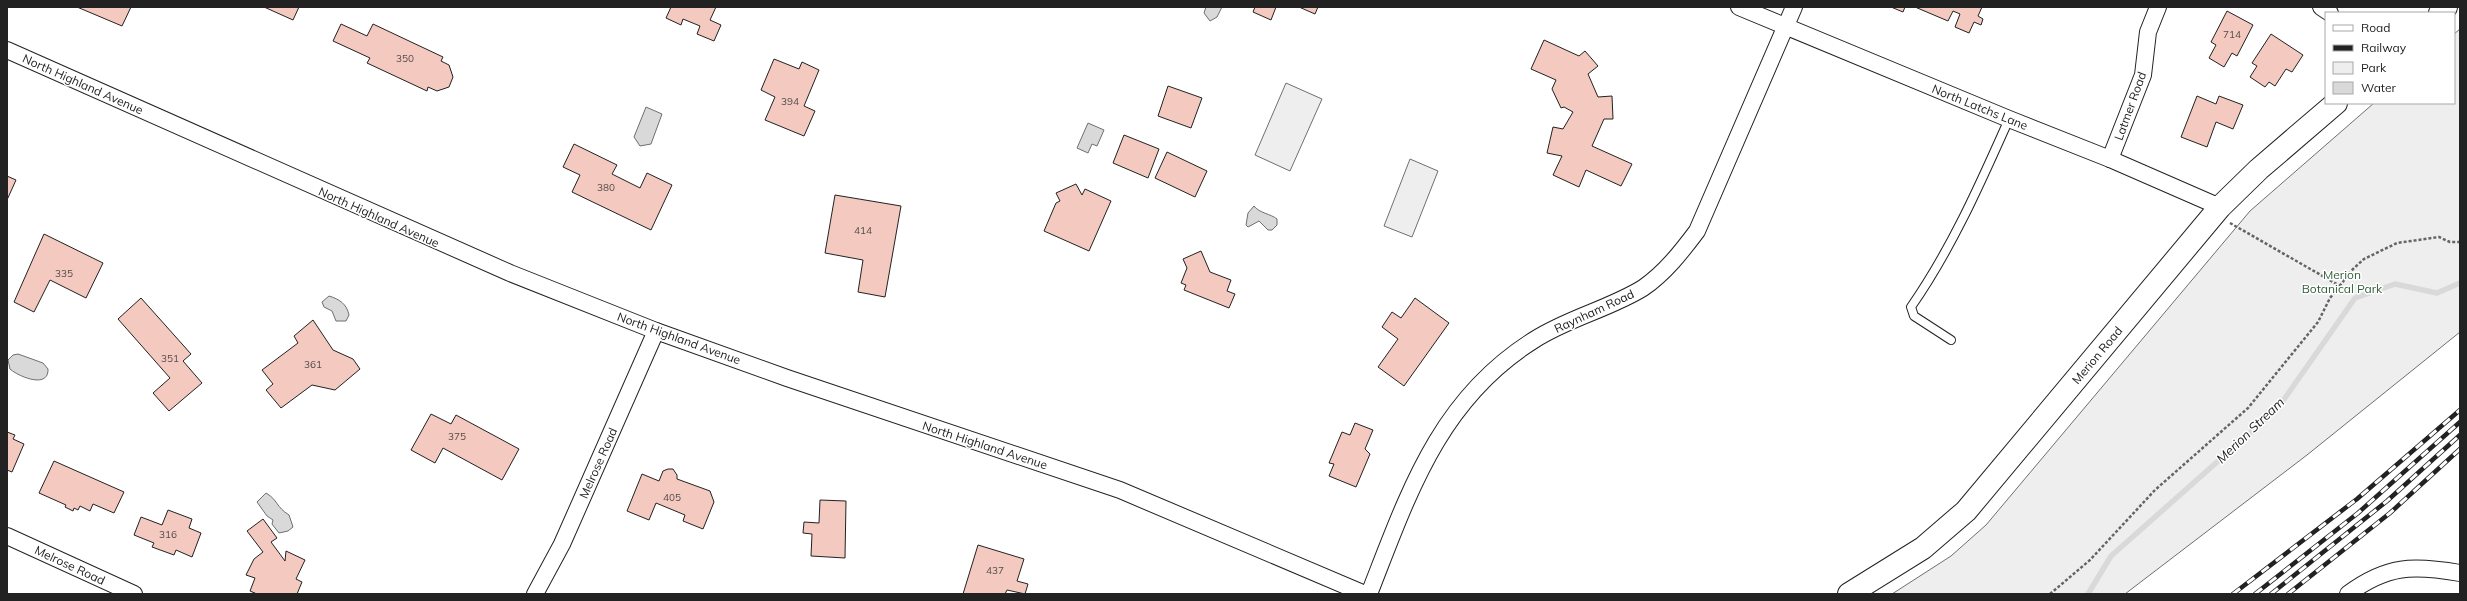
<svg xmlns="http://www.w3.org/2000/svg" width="2467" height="601" font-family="Mulish,sans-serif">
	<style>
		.green { fill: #eee; stroke: #6f6f6f }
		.water { fill: #d9d9d9; stroke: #6f6f6f }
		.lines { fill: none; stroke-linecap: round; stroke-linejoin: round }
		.stream { stroke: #d9d9d9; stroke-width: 5.5 }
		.building { fill: #f3c9c0; stroke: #222 }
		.lane-casing { stroke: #222; stroke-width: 10 }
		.street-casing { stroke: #222; stroke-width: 18 }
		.secondary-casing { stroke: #222; stroke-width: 24 }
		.path { stroke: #646464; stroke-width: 2.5; stroke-dasharray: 3 2; stroke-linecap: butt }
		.lane { stroke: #fff; stroke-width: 8 }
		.street { stroke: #fff; stroke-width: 16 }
		.secondary { stroke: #fff; stroke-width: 22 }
		.rail-casing { stroke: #222; stroke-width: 4.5 }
		.rail { stroke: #fff; stroke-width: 3; stroke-dasharray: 9; stroke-linecap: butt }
		.labels { text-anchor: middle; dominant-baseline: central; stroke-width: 3; stroke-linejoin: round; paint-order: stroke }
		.number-label { font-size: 10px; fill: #564c4a }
		.street-label { font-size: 12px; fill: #222; stroke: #fff }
		.park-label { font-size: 12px; fill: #2f5e38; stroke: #fff }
		.water-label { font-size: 13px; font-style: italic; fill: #222; stroke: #fff }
	</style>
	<rect width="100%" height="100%" fill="#fff"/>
	<!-- green -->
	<g class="green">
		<path d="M2460 29V332L2307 455 2125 594H1892L1951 556 1986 525 2250 211 2374 103H2454V34Z"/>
		<path d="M1286 83 1322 99 1290 171 1255 155Z"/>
		<path d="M1410 159 1438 171 1412 237 1384 226Z"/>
	</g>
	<!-- water -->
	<g class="water">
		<path d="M1206 7H1222L1217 17 1210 21 1204 13Z"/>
		<path d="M646 107 662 114 651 144 640 146 634 137Z"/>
		<path d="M1088 123 1104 130 1097 146 1092 144 1088 153 1077 148Z"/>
		<path d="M1254 206C1259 213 1271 214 1277 219V225L1272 230H1268L1259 221 1248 227 1246 225 1248 213Z"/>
		<path d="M329 296C339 299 347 304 349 315L346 321H336L332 311 324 307 322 302Z"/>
		<path d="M18 354 43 363 48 369C49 389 19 377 10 369L8 360 13 355Z"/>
		<path d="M266 493C278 500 276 507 289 515L293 527 288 531 279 533 272 524 273 520 267 516 257 502Z"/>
	</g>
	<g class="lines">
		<!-- stream -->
		<path class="stream" d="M2088 594 2111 556 2278 408 2355 298 2395 284 2437 293 2460 283"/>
	</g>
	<!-- building -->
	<g class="building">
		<path d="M77 7H131L122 26Z"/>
		<path d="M264 7H299L293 20Z"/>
		<path d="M671 7H716L710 20 721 25 714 41 697 34 700 26 683 19 681 25 666 18Z"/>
		<path d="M1255 7H1276L1271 20 1253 12Z"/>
		<path d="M1299 7H1318L1315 14Z"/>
		<path d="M1891 7H1905L1903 12Z"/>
		<path d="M1915 7H1982L1978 16 1983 19 1981 25 1974 22 1969 33 1955 27 1960 14 1953 11 1948 21Z"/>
		<path d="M2227 11 2253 25 2237 56 2232 53 2224 67 2209 58 2216 45 2211 42Z"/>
		<path d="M341 24 367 36 373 24 443 57 441 61 449 65 453 77 449 87 437 91 428 87 427 91 367 63 370 58 333 41Z"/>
		<path d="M2271 34 2303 55 2292 72 2286 69 2275 86 2269 82 2265 87 2250 77 2257 66 2252 63Z"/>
		<path d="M1544 40 1579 56 1585 51 1598 66 1588 74 1598 97 1612 96 1613 119H1604L1592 146 1632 164 1621 186 1586 170 1579 187 1553 175 1562 156 1547 153 1553 127 1563 129 1573 112 1564 107 1561 108 1552 89 1556 80 1531 69Z"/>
		<path d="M774 59 799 69 802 62 819 70 804 106 815 111 804 136 765 120 775 97 761 90Z"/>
		<path d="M1168 86 1202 98 1191 128 1158 116Z"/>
		<path d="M2197 96 2216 104 2219 96 2243 105 2233 129 2216 122 2207 147 2181 137Z"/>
		<path d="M1124 135 1159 149 1148 178 1113 163Z"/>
		<path d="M574 144 617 165 612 174 640 188 647 173 672 185 651 230 572 192 580 175 563 167Z"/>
		<path d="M1167 152 1207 171 1195 197 1155 178Z"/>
		<path d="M7 176 16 180 7 200Z"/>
		<path d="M1076 184 1082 195 1085 189 1111 201 1089 251 1044 231 1056 203 1060 201 1056 193Z"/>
		<path d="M835 195 901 206 885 297 858 292 863 260 825 253Z"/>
		<path d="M44 234 103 263 86 298 50 280 34 312 14 302Z"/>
		<path d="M1201 251 1210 272 1231 280 1227 291 1235 294 1229 308 1184 290 1186 285 1181 283 1187 268 1183 259Z"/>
		<path d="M141 298 191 354 183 361 202 383 169 411 153 393 170 378 118 319Z"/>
		<path d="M1415 298 1449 323 1404 386 1378 367 1398 339 1382 327 1392 312 1401 318Z"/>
		<path d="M313 320 333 350 353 359 360 369 335 390 312 385 281 408 266 390 273 384 262 370 298 343 294 336Z"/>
		<path d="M431 414 451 424 456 415 519 449 502 480 443 448 435 463 411 450Z"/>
		<path d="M1355 423 1373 430 1365 449 1370 454 1356 487 1329 476 1334 464 1329 463 1342 432 1350 435Z"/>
		<path d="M7 432 15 435 13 439 24 444 12 472 7 470Z"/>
		<path d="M54 461 124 492 114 513 93 504 90 511 80 506 78 510 74 508 73 511 65 507 66 505 39 493Z"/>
		<path d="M668 469H673L677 475V479L710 491 714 502 703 529 683 521 685 515 656 503 649 520 627 511 642 474 659 481 663 471Z"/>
		<path d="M820 500 846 501 845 558 811 556 812 534 803 533 804 522 819 523Z"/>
		<path d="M168 510 192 519 189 528 201 533 192 557 176 550 174 555 152 547 154 543 134 535 141 517 162 525Z"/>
		<path d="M263 519 277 538 271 542 285 561 286 551 305 560 296 579 302 582 297 594H257L250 591 255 578 246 575 254 559 263 552 247 531Z"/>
		<path d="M978 545 1024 559 1017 581 1028 584 1025 594 1007 590 1005 594H963Z"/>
	</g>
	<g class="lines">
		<!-- lane casing -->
		<g class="lane-casing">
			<path id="lane" d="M1951 340 1914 316 1911 307C1952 248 1980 184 2009 119"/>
		</g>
		<!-- street casing -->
		<g class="street-casing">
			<g id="street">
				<path d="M1739 7 2009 119 2110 159 2220 207"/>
				<path d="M2321 7 2330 13"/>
				<path d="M7 50 510 273 656 331 787 378 1120 490 1365 594"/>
				<path d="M2110 159 2143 75 2148 32 2158 7"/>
				<path d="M7 536 134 594"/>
				<path d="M535 594 562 544 656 331"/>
				<path d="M1369 594C1408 495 1438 400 1534 340 1568 318 1609 309 1643 288 1665 273 1682 251 1697 231L1794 7"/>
				<path d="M2348 594C2387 565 2413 565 2460 573"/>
			</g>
		</g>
		<!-- secondary casing -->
		<g class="secondary-casing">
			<g id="secondary">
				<path d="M2440 13 2446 7"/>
				<path d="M1849 594 1923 548 1966 511 2220 207 2259 169 2336 103"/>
			</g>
		</g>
		<!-- path -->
		<g class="path">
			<path d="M2230 223 2340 286"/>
			<path d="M2050 594 2090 560 2155 490 2248 408 2318 322 2330 298 2353 269 2364 259 2397 243 2439 237 2450 242H2460"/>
		</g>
		<!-- lane -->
		<use href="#lane" class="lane"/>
		<!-- street -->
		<use href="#street" class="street"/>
		<!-- secondary -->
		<use href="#secondary" class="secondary"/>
		<!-- rail casing -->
		<g class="rail-casing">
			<g id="rail">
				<path d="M2233 594 2357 499 2460 410"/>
				<path d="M2255 594 2358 513 2460 422"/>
				<path d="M2271 594 2387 501 2460 435"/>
				<path d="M2288 594 2390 513 2460 449"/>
			</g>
		</g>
		<!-- rail -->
		<use href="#rail" class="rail"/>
	</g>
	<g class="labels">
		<!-- number labels -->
		<g class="number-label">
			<text x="2232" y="34">714</text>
			<text x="405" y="58">350</text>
			<text x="790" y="101">394</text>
			<text x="606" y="187">380</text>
			<text x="863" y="230">414</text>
			<text x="64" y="273">335</text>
			<text x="170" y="358">351</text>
			<text x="313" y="364">361</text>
			<text x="457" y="436">375</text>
			<text x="672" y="497">405</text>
			<text x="168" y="534">316</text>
			<text x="995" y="570">437</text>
		</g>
		<!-- street labels -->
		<g class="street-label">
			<text transform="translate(83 84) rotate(24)">North Highland Avenue</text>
			<text transform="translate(2130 106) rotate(-70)">Latmer Road</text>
			<text transform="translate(1980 107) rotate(22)">North Latchs Lane</text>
			<text transform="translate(379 217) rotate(24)">North Highland Avenue</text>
			<text transform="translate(1594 311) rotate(-25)">Raynham Road</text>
			<text transform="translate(679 338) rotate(20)">North Highland Avenue</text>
			<text transform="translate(2097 355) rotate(-50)">Merion Road</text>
			<text transform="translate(985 445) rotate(18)">North Highland Avenue</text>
			<text transform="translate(598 463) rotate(-66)">Melrose Road</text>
			<text transform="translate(70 565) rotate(25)">Melrose Road</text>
		</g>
		<!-- park labels -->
		<g class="park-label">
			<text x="2342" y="274">Merion<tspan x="2342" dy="14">Botanical Park</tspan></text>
		</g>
		<!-- water labels -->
		<g class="water-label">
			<text transform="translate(2250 430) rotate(-44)">Merion Stream</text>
		</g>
	</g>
	<!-- border -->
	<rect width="2467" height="601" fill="none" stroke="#222222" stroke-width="16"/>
	<!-- legend -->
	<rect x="2325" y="12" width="130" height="92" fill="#ffffff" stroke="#a7a7a7"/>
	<rect x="2333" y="25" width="20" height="6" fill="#ffffff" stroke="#a7a7a7"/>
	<text x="2361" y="32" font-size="12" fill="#222222">Road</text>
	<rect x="2333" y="45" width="20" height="6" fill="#222222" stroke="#a7a7a7"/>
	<text x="2361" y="52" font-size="12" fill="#222222">Railway</text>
	<rect x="2333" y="62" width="20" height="12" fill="#eeeeee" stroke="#a7a7a7"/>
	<text x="2361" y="72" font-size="12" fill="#222222">Park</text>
	<rect x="2333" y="82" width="20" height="12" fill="#d9d9d9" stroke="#a7a7a7"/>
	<text x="2361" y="92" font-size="12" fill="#222222">Water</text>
</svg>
